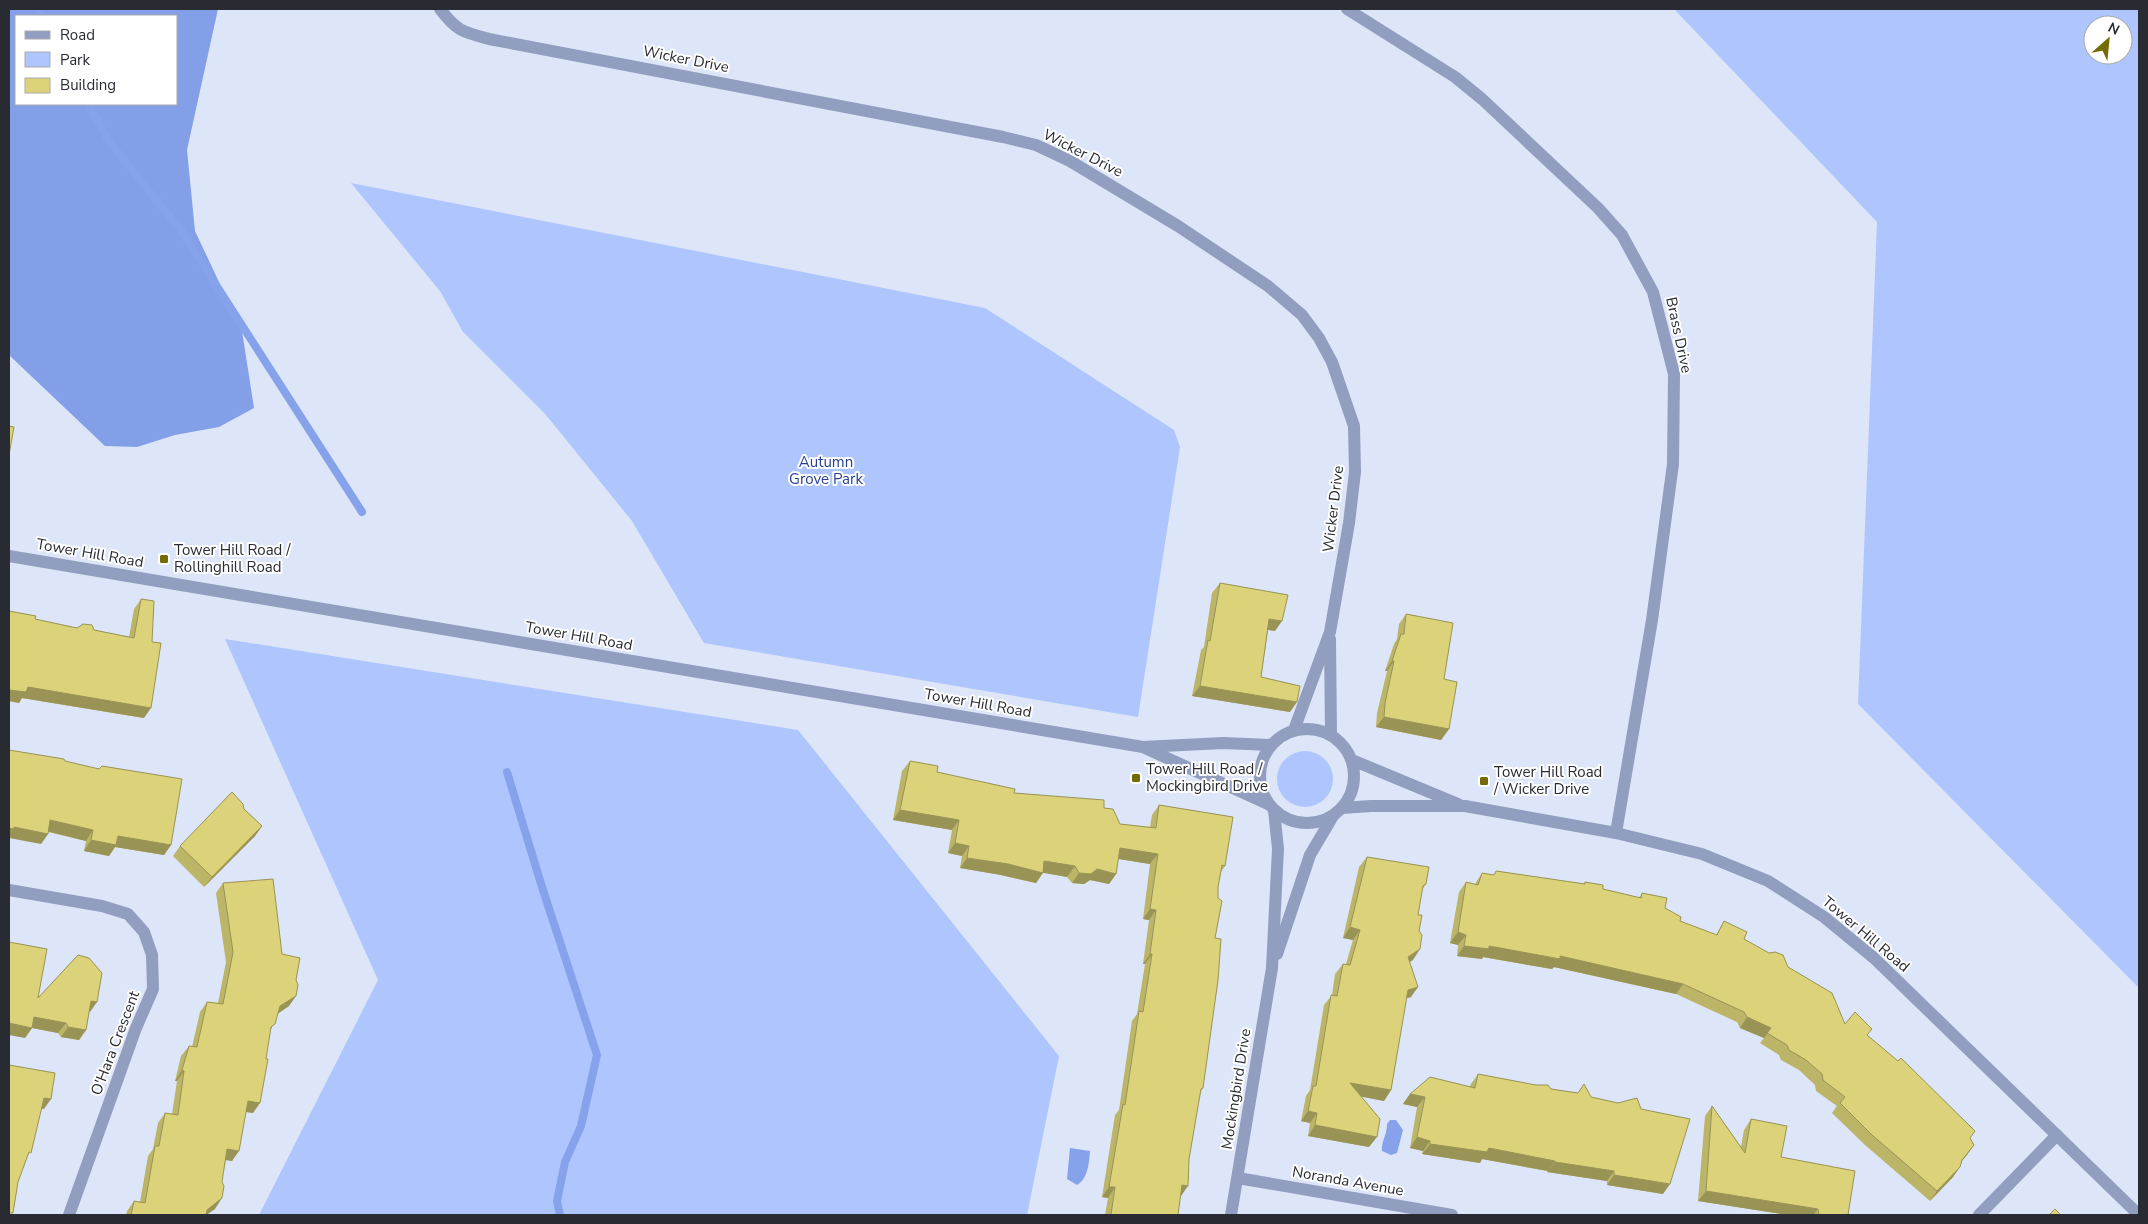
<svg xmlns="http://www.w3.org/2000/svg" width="2148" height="1224" font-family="'Nunito Sans',sans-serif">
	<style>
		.green { fill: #aec5fe; fill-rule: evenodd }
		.forest { fill: #839fe8; fill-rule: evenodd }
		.water { fill: #86a2eb }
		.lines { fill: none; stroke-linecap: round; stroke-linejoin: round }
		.stream { stroke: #86a2eb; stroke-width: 8 }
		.minor { stroke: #919ebf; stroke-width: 12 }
		.tertiary { stroke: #919ebf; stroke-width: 12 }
		.wall { fill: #bcb568 }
		.shaded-wall { fill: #999355 }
		.building { fill: #dbd279; stroke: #999355 }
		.poi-dot { fill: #746b04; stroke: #fff; stroke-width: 2 }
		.labels { text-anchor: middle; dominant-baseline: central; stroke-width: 4; stroke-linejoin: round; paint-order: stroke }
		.street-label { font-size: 15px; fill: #282b32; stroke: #fff }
		.park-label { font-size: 15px; fill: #274094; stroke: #fff }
		.poi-label { font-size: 15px; fill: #282b32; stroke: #fff; text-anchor: start }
	</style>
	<rect width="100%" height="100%" fill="#dde5f8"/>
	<!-- green -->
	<g class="green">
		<path d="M1674 9H2139V988L1858 704 1877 222ZM2093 25H2123V55H2093Z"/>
		<path d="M351 183 985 308 1174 430 1180 447 1138 717 704 643 632 521 546 415 463 332 440 291Z"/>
		<path d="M225 639 798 730 1059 1056 1027 1215H259L378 980Z"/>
		<circle cx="1305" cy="779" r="28"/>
	</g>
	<!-- forest -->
	<path class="forest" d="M9 9H218L187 150 195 231 242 331 254 408 219 427 175 435 137 447 105 446 9 355ZM16 16H176V104H16Z"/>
	<!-- water -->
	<g class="water">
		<path d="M1390 1120H1396L1403 1130 1397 1153 1391 1155 1382 1151C1381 1141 1387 1136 1387 1124Z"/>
		<path d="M1070 1148 1090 1151C1089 1163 1088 1179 1077 1185L1067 1179Z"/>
	</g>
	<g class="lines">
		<!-- stream -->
		<g class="stream">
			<path d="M38 9 42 16"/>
			<path d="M89 104 108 140 180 229 362 512"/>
			<path d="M507 772 542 887 597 1055 581 1126 565 1162 557 1201 560 1215"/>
		</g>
		<!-- minor -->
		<g class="minor">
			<path d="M440 9C457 31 462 32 489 39L1003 137 1036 145 1070 161 1178 226 1268 286 1302 315 1319 338 1332 362 1354 426 1355 472 1349 523 1330 632 1294 730"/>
			<path d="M1347 9 1455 77 1482 99 1598 208 1622 235 1653 292 1674 374 1673 464 1652 620 1616 833"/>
			<path d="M1330 639 1331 735"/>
			<path d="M9 890 102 906 128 914 144 932 152 955 153 989 136 1028 69 1215"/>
			<path d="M1277 954 1310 855 1333 816"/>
			<path d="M1238 1178 1452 1215"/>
			<path d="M1231 1215 1272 968 1278 849 1274 810"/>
			<path d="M1979 1215 2057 1135"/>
		</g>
		<!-- tertiary -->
		<g class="tertiary">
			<path d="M9 556 1143 747 1223 743 1271 745"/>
			<circle cx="1307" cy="776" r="47"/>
			<path d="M1145 748 1268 804"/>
			<path d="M1352 760 1458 804"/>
			<path d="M1342 808 1371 806H1465L1616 833 1702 854 1768 881 1824 917 1874 958 2139 1215"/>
		</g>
	</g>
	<!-- wall -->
	<g class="wall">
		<path d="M1220 583 1275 631 1268 630 1261 677 1290 712 1192 696 1201 650 1204 647 1212 593Z"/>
		<path d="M141 599 144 718 22 698 19 703 9 701V611L35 619 77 628 129 637 134 609Z"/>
		<path d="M1406 614 1444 679 1449 729 1441 740 1376 727 1377 713 1387 671H1385L1394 644 1397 639 1399 624Z"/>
		<path d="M65 761 171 845 164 855 115 847 109 856 84 851 86 841 48 832V834L41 844Z"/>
		<path d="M910 761 937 772 1014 793 1104 808 1120 824 1150 827 1152 815 1159 805 1225 866 1221 872 1218 887 1215 938 1203 1088 1200 1093 1181 1196H1180L1178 1215H1105L1108 1198 1102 1197 1115 1115 1119 1110 1132 1021 1137 1014 1145 964H1143L1149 920 1143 919 1150 864 1118 859 1116 874 1109 884 1090 880 1084 884 1072 883 1067 877 1043 872 1036 883 1001 875 960 868 962 856 948 853 952 830 893 820 902 771Z"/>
		<path d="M244 809 262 826 255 836 204 887 173 856 180 846Z"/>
		<path d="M1367 857 1426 884 1422 890 1418 915 1413 960 1409 962 1411 997 1406 998 1391 1090 1384 1101 1361 1096 1369 1147 1308 1136 1310 1123 1301 1121 1306 1096 1310 1090 1324 1005 1332 995 1335 974 1343 964H1346L1353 940 1343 938 1359 867Z"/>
		<path d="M1496 871 1584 884 1585 882 1603 889 1639 898 1642 893 1665 908 1680 921 1716 935 1724 921 1744 939 1788 967 1845 1024 1868 1036 1970 1138 1974 1145 1961 1162 1953 1177 1930 1201 1865 1145 1832 1113 1837 1106 1816 1091 1815 1085 1799 1070 1781 1060 1779 1055 1760 1043 1764 1038 1740 1028 1737 1022 1676 994 1554 967 1552 969 1483 957 1482 959 1457 956 1458 945 1450 943 1459 892 1466 882 1475 884 1482 873 1494 875Z"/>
		<path d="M223 883 282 954 289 1006 278 1013 270 1032 253 1113 246 1112 232 1161 226 1160 215 1209 206 1215H126L127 1211 134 1201 140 1202 148 1156 153 1149 158 1123 165 1113 172 1114 177 1081H175L181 1056 189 1046 192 1047 200 1012 207 1002 218 1003 226 962 216 893Z"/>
		<path d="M38 998 90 1012H89L86 1030 79 1040 61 1037 58 1033 32 1028 25 1038Z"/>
		<path d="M1478 1074 1591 1097 1663 1194 1607 1185V1181L1547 1172 1548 1171 1482 1159 1480 1163 1422 1154 1423 1151 1410 1148 1417 1107 1403 1104 1410 1094 1470 1086 1471 1084Z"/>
		<path d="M1712 1106 1741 1147 1744 1130 1751 1119 1781 1157 1848 1215H1788L1698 1201 1705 1116Z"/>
	</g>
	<!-- shaded-wall -->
	<g class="shaded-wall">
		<path d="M1269 619 1282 621 1275 631 1262 629Z"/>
		<path d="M1392 661H1394L1387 671H1385Z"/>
		<path d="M1200 686 1297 702 1290 712 1192 696Z"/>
		<path d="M28 687 151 708 144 718 22 698 19 703 9 701V690Z"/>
		<path d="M1384 717 1449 729 1441 740 1376 727Z"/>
		<path d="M900 810 959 820 952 830 893 820Z"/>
		<path d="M50 820 93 830 86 841 43 830Z"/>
		<path d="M262 826 255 836 204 887 212 877Z"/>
		<path d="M14 827 48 834 41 844 9 838V828Z"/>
		<path d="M118 836 171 845 164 855 115 847 109 856 84 851 91 840Z"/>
		<path d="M955 843 969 846 962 856 948 853Z"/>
		<path d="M1120 848 1158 854 1150 864 1113 858Z"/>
		<path d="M967 858 1044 861 1075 866 1067 877 1038 872 1043 873 1036 883 1001 875 960 868Z"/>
		<path d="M1097 869 1116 874 1109 884 1090 880 1084 884 1072 883 1079 873Z"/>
		<path d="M1150 909 1156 910 1149 920 1143 919Z"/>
		<path d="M1350 927 1360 930 1353 940 1343 938Z"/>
		<path d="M1458 932 1466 935 1458 945 1450 943Z"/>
		<path d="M1464 946H1489L1560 956 1683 984 1676 994 1554 967 1552 969 1483 957 1482 959 1457 956Z"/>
		<path d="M1420 949 1413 960 1401 967 1408 957Z"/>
		<path d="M1150 954H1152L1145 964H1143Z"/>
		<path d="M1418 987 1411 997 1401 1000 1408 990Z"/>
		<path d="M296 996 289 1006 273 1017 280 1006Z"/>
		<path d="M91 1001 97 1002 90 1012 83 1011Z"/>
		<path d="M34 1017 66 1023 58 1033 27 1027Z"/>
		<path d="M1747 1017 1771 1028 1764 1038 1740 1028Z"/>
		<path d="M9 1023 32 1028 25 1038 9 1035Z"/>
		<path d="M68 1027 86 1030 79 1040 61 1037Z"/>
		<path d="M182 1070 184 1071 177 1081H175Z"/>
		<path d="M1350 1083 1391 1090 1384 1101 1342 1093Z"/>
		<path d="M1410 1094 1425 1097 1417 1107 1403 1104Z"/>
		<path d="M44 1098 51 1099 44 1109 36 1108Z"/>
		<path d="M248 1101 260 1103 253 1113 241 1111Z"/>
		<path d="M1308 1111 1317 1113 1310 1123 1301 1121Z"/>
		<path d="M1315 1125 1377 1137 1369 1147 1308 1136Z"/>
		<path d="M1417 1137 1430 1141 1423 1151 1410 1148Z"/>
		<path d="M1430 1144 1489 1148 1555 1161 1548 1171 1482 1159 1480 1163 1422 1154Z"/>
		<path d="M1974 1145 1967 1155 1954 1170Z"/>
		<path d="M227 1149 239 1151 232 1161 220 1159Z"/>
		<path d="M1555 1162 1614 1171 1607 1181 1547 1172Z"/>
		<path d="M1960 1167 1953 1177 1930 1201 1937 1191Z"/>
		<path d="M1614 1175 1670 1184 1663 1194 1607 1185Z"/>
		<path d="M1182 1185 1188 1186 1181 1196 1175 1195Z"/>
		<path d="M1109 1187H1115L1108 1198 1102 1197Z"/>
		<path d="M1706 1191 1818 1209 1813 1215H1788L1698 1201Z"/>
		<path d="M222 1198 215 1209 206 1215H203L207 1210Z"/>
	</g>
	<!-- building -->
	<g class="building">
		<path d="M9 426 14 427 9 455Z"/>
		<path d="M1220 583 1288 595 1282 621 1269 619 1261 677 1300 686 1297 702 1200 686 1208 640 1210 641Z"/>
		<path d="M141 599 154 601 152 642 161 643 151 708 28 687 26 692 9 690V611L36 616 35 619 77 628 83 624 92 625 94 630 134 638Z"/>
		<path d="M1406 614 1453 623 1444 679 1457 682 1449 729 1384 717 1385 703 1394 661H1392L1401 634H1404Z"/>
		<path d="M9 750 64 759 65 761 99 769 102 766 182 779 171 845 118 836 116 845 91 840 93 830 50 820 48 834 14 827V829L9 828Z"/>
		<path d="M910 761 938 766 937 772 1015 789 1014 793 1104 800V808L1113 809 1120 824 1156 828 1159 805 1233 817 1225 866 1222 865 1218 887V898L1222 901 1215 938 1221 939 1218 980 1203 1088 1201 1089 1189 1159 1188 1186 1182 1185 1178 1215H1111L1115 1187H1109L1123 1104 1125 1105 1139 1011 1143 1012 1152 954H1150L1156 910 1150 909 1158 854 1120 848 1116 874 1097 869 1091 874 1079 873 1075 866 1044 861 1043 873 1008 864 967 858 969 846 955 843 959 820 900 810Z"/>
		<path d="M232 792 243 804 244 809 262 826 212 877 180 846Z"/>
		<path d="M1367 857 1429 867 1426 884 1423 886 1418 915H1422L1419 931 1422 935 1420 949 1408 957 1418 987 1408 990 1391 1090 1350 1083 1380 1119 1377 1137 1315 1125 1317 1113 1308 1111 1313 1086H1316L1331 995 1337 996 1343 964 1350 965 1360 930 1350 927Z"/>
		<path d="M1496 871 1585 884V882L1603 885V889L1641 898 1642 893 1667 898 1665 908 1681 917 1680 921 1717 935 1724 921 1747 932 1744 939 1769 953 1775 952 1783 955 1788 967 1832 993 1845 1024 1855 1012 1872 1029 1867 1035 1898 1061 1901 1058 1975 1131 1970 1138 1974 1145 1962 1160 1960 1167 1937 1191 1872 1135 1840 1103 1845 1097 1823 1080 1822 1074 1806 1060 1789 1050 1787 1045 1767 1033 1771 1028 1747 1017 1744 1012 1683 984 1560 956V959L1489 946V949L1464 946 1466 935 1458 932 1466 882 1478 885 1482 873 1494 875Z"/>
		<path d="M273 879 282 954 300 958 296 980 298 985 296 996 280 1006 275 1024 271 1027 266 1059H268L260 1103 248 1101 239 1151 227 1149 222 1182 224 1186 222 1198 207 1210 206 1215H131L134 1201 145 1203 155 1146H159L165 1113 178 1115 184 1071 182 1070 189 1046 197 1047 207 1002 223 1004 233 952 223 883Z"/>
		<path d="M9 942 47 949 38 998 78 955 89 958 102 973 97 1002 91 1001 86 1030 68 1027 66 1023 34 1017 32 1028 9 1023Z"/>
		<path d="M9 1065 55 1073 51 1099 44 1098 31 1153 29 1152 18 1182 13 1213H9Z"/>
		<path d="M1478 1074 1536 1085H1548L1551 1089 1578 1093 1584 1084 1591 1097 1618 1103 1637 1098 1641 1109 1690 1119 1670 1184 1614 1175V1171L1555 1162V1161L1489 1148 1487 1152 1430 1144V1141L1417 1137 1425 1097 1410 1094 1430 1077 1475 1088Z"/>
		<path d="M1712 1106 1745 1153 1751 1119 1787 1126 1781 1157 1855 1171 1848 1215H1819L1818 1209 1706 1191Z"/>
		<path d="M2055 1209 2061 1215H2049Z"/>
	</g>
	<!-- markers -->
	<g class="poi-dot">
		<rect x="159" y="554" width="10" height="10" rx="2.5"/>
		<rect x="1131" y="773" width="10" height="10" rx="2.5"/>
		<rect x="1479" y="776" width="10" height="10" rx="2.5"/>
	</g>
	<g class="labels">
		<!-- street labels -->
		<g class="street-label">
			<text transform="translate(686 59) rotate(11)">Wicker Drive</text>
			<text transform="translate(1083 153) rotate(27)">Wicker Drive</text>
			<text transform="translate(1679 335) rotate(78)">Brass Drive</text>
			<text transform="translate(1333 509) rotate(-83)">Wicker Drive</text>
			<text transform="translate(90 553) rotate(10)">Tower Hill Road</text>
			<text transform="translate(579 636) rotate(10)">Tower Hill Road</text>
			<text transform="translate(978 703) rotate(10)">Tower Hill Road</text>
			<text transform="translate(1866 934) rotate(40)">Tower Hill Road</text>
			<text transform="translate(115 1043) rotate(-69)">O'Hara Crescent</text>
			<text transform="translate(1236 1089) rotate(-81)">Mockingbird Drive</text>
			<text transform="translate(1348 1181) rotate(10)">Noranda Avenue</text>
		</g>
		<!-- park labels -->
		<g class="park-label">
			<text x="826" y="462">Autumn<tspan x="826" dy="17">Grove Park</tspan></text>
		</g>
		<!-- poi labels -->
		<g class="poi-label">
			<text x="174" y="550">Tower Hill Road /<tspan x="174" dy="17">Rollinghill Road</tspan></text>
			<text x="1146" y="769">Tower Hill Road /<tspan x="1146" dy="17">Mockingbird Drive</tspan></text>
			<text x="1494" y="772">Tower Hill Road<tspan x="1494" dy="17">/ Wicker Drive</tspan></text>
		</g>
	</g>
	<!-- border -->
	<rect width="2148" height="1224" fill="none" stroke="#282b32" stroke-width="20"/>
	<!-- legend -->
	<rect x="15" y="15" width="162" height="90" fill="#ffffff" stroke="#a9aaad"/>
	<rect x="25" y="31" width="25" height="8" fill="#919ebf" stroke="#a9aaad"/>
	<text x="60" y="40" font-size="15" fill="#282b32">Road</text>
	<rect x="25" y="52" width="25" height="15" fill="#aec5fe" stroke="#a9aaad"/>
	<text x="60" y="65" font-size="15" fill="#282b32">Park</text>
	<rect x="25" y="78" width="25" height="15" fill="#dbd279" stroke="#a9aaad"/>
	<text x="60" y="90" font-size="15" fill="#282b32">Building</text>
	<!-- north arrow -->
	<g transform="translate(2108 40) rotate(27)"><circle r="24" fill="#ffffff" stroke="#a9aaad"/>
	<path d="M0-4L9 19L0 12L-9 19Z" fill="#746b04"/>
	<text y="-8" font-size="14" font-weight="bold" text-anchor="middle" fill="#282b32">N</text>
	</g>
</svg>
